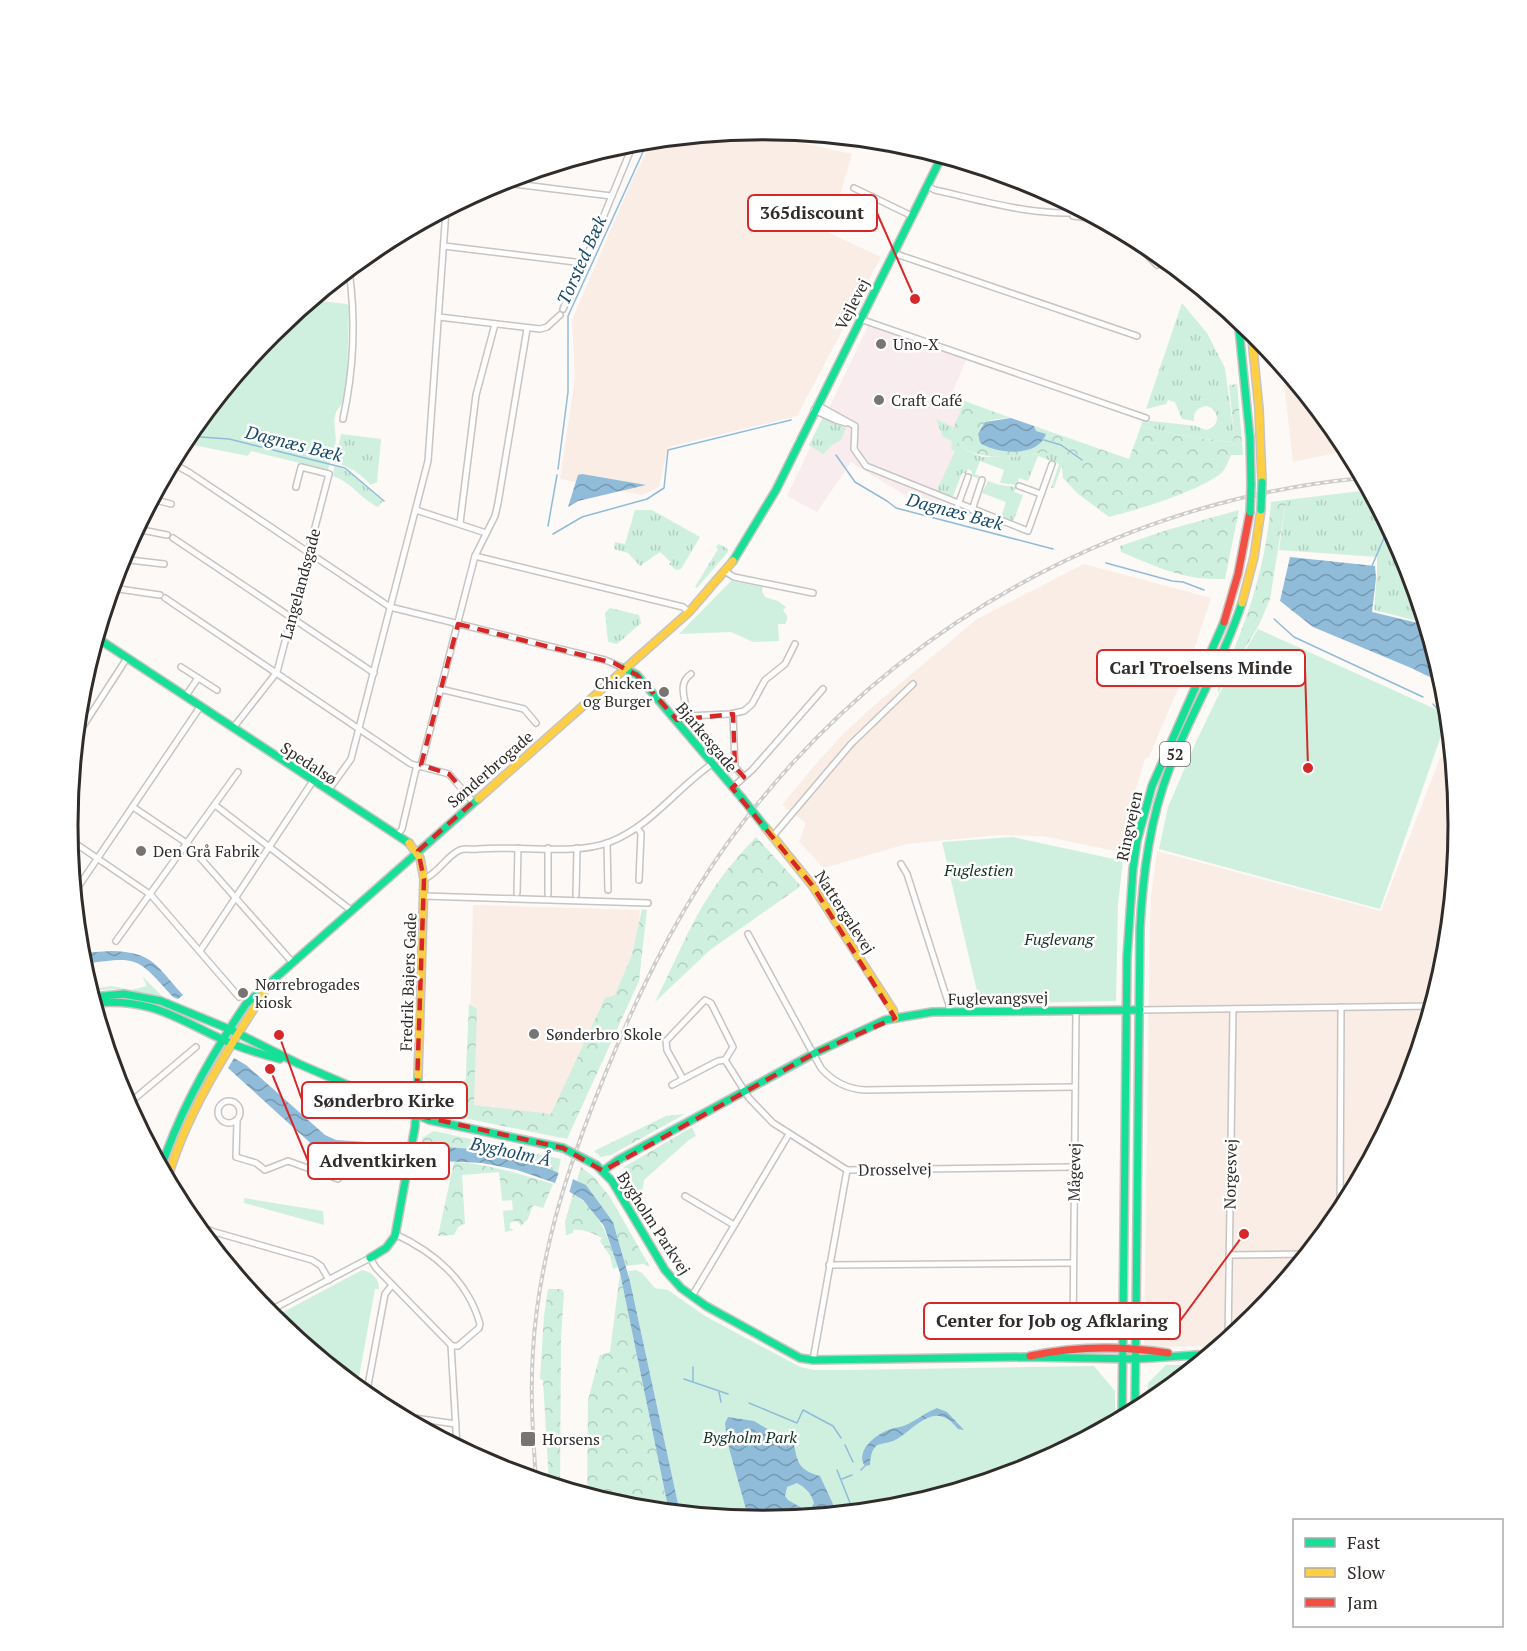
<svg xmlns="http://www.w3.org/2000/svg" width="1527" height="1651" font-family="'PT Serif',serif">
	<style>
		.commercial { fill: #f9ecef }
		.built { fill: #f9ede6 }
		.grass { fill: url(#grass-tufts) }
		.forest { fill: url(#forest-crowns) }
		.green { fill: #cff0df }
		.water { fill: url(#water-waves); fill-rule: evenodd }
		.pier { fill: #fcf9f7 }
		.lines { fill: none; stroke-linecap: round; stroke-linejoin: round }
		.stream { stroke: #90bcda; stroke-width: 1.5 }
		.street-casing { stroke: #c7c4c2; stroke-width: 8 }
		.fast-casing { stroke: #c7c4c2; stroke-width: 10 }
		.slow-casing { stroke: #c7c4c2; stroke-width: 10 }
		.jam-casing { stroke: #c7c4c2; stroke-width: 10 }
		.street { stroke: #fffefe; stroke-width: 5 }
		.fast { stroke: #16e098; stroke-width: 7 }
		.slow { stroke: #ffcf43; stroke-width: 7 }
		.jam { stroke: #f24e42; stroke-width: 7 }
		.rail-casing { stroke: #cecdcc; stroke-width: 4 }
		.rail { stroke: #fff; stroke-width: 1.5; stroke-dasharray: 4.5; stroke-linecap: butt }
		.fast-bridge-casing { stroke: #c7c4c2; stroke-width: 10; stroke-linecap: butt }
		.fast-bridge { stroke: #16e098; stroke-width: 7 }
		.marked { fill: none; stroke: #d62828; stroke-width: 4.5; stroke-dasharray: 12 8; stroke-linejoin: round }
		.poi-dot { fill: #777472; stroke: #fff; stroke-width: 2 }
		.labels { text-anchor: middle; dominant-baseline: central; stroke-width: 5; stroke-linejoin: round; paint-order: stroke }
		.shield { fill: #fff; stroke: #6e6b6a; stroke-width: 1.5 }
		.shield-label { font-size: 15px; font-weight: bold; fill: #302c2a }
		.street-label { font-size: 16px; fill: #302c2a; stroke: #fff }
		.poi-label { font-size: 16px; fill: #302c2a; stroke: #fff; text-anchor: start }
		.park-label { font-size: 16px; font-style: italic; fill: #103426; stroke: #fff }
		.water-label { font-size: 18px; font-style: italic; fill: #194b6a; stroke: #fff }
		.rim { fill: none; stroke: #302c2a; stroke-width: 3 }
		.leader { fill: none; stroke: #d62828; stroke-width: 2 }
		.callout-dot { fill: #d62828; stroke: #fff; stroke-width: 2 }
		.callout { fill: #fff; stroke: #d62828; stroke-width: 2 }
		.callout-label { font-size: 18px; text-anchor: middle; font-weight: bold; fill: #302c2a }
	</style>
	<defs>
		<pattern id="grass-tufts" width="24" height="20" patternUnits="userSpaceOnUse" patternTransform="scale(1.5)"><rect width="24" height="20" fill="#cff0df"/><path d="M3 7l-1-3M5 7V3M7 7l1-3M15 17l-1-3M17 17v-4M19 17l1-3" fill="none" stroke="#b2cec0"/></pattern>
		<pattern id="forest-crowns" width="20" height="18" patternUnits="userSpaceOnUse" patternTransform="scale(1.5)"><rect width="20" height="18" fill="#cff0df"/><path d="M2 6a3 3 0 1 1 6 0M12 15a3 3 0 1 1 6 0" fill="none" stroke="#b2cec0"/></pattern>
		<pattern id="water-waves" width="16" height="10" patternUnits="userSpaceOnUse" patternTransform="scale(1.5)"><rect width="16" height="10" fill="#90bcda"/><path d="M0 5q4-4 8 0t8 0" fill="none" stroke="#7699b1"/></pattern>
	</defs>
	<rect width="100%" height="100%" fill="#fcf9f7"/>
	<!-- commercial -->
	<path class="commercial" d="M868 326 966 360 950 398 982 411 937 505 903 494 851 462 817 512 787 496Z"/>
	<!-- built -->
	<g class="built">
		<path d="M747 131 852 154 829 233 881 257 797 416 668 447 659 487 642 495 560 479 575 378 572 320 633 178 653 140Z"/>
		<path d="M1282 366 1342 439 1348 450 1293 462Z"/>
		<path d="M1084 564 1211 598 1192 656 1149 757 1145 759 1131 805 1120 852 1042 836 999 835 906 844 824 868 799 842 806 823 782 805 814 766 843 734 878 702 977 619Z"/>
		<path d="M1452 747 1459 826 1446 962 1406 1092 1342 1212 1255 1318 1221 1346 1144 1347 1150 924 1151 896 1157 851 1381 911 1440 758Z"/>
		<path d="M473 905 640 910 636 957 555 1121 468 1110Z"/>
	</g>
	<!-- grass -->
	<g class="grass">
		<path d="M1182 303 1207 333 1225 368 1234 434 1233 442 1194 438 1141 426 1143 420 1196 426 1206 430C1220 427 1221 411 1207 406 1198 407 1193 412 1194 421L1182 419 1175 402 1168 400 1166 404 1146 409Z"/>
		<path d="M823 417 846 428 841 440 832 445 823 454 809 445Z"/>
		<path d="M936 419 953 427 951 433 953 438 964 449 982 457 1025 456 1046 452 1061 456 1062 465 1054 488H1051L1059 464 1038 456 1028 481 1019 478 1017 485 1000 483 1004 470 980 461 975 474 982 477 981 479 971 476 972 471 968 469 966 474 962 473 952 499 936 492 955 451 951 449 952 441 943 437Z"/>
		<path d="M341 434 381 439 377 482 371 485C360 474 351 466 335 463Z"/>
		<path d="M334 466 347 470 383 501 378 507C361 499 351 482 333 476Z"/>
		<path d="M988 481 1000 485 1016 487 1014 492 1023 495 1013 522 1001 517 1006 502 982 493Z"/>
		<path d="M1369 490 1407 559 1426 623 1374 610 1377 574V557L1279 550 1286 500Z"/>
		<path d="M635 510H652L700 537 681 569 676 570 669 564 671 562 660 552 640 566 628 553 614 549 615 542 625 544Z"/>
		<path d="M718 544 727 548 728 552 697 588 695 587 718 549 716 547Z"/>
		<path d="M610 608 639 615 641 623 617 644 608 642 605 613Z"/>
		<path d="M142 976 165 999 114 989 90 991 88 984 90 989 112 986 131 990 147 986Z"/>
		<path d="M1166 1365H1198L1147 1406 1148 1383Z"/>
	</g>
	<!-- forest -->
	<g class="forest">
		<path d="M1237 384 1243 455H1231C1228 462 1225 471 1219 475 1193 493 1140 509 1109 517L1077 493 1063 478 1061 456C1056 455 1051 453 1047 453 1038 452 1031 456 1023 456 1001 458 960 459 951 433L961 410 957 408 954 397 1011 418 996 419 985 422 978 434 980 444 1036 431 1034 426 1129 459 1141 426 1194 438 1233 442 1234 434 1229 385Z"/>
		<path d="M1286 500 1270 599 1259 625 1218 693V687C1246 624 1265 572 1271 502Z"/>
		<path d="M1239 510 1225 579C1182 580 1160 568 1121 552L1120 546 1167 530Z"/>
		<path d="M756 837 801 886 710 950 655 1002C674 965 689 925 712 891 725 871 740 854 756 837Z"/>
		<path d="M642 909 647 910 639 981 567 1139 464 1118 469 1004 477 1009 474 1105 551 1114 605 998 615 995 632 955Z"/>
		<path d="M685 1114 611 1155 601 1157 594 1151 666 1116Z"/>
		<path d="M692 1127 696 1136 689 1140 644 1180 640 1206 622 1176 624 1167Z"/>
		<path d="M434 1131 561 1159 558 1172C514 1154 468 1152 421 1146L422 1138Z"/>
		<path d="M454 1162C489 1164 520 1174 553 1184L543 1208 533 1205 528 1219 521 1226 518 1222 514 1221 510 1223V1228L514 1230 505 1232 503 1211 513 1210 512 1200 502 1201 499 1172 462 1175 465 1224 458 1227 454 1235 438 1236Z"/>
		<path d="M581 1167 594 1177 610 1197 650 1267 643 1264 626 1266 613 1222 577 1180Z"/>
		<path d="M573 1194C601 1211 608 1238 618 1267L613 1269 610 1256 600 1241 602 1238C592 1233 584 1229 573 1230V1233L566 1235 565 1222Z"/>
		<path d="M620 1273 669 1512 627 1508 587 1496 588 1400 600 1355 610 1352Z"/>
		<path d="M548 1289H562L564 1293 561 1337 560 1488 549 1484 543 1380 540 1379 544 1316Z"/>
	</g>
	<!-- green -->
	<g class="green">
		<path d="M312 300 347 304 349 307 347 382 343 402 336 412 334 420 336 441 328 470 251 451 248 456 193 445 181 446 272 333Z"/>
		<path d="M731 581 763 587 762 591 765 597 778 601 786 607 783 610C787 615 789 618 785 624H778L779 641 753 642 731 632 679 634Z"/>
		<path d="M1258 629 1444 713 1447 719 1380 909 1159 849 1168 807 1196 742 1220 692Z"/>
		<path d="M1013 837 1123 861 1118 904 1116 1001 980 1004 942 842Z"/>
		<path d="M244 1198 323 1211 324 1225 244 1203Z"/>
		<path d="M362 1270C372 1272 379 1278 379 1289H375L357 1388 272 1318Z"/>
		<path d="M636 1270 642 1273 655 1288 668 1290 705 1316 800 1367 814 1370H850L1094 1366 1115 1391V1423L1030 1469 899 1508 763 1521 680 1513 628 1271Z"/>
	</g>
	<!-- water -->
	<g class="water">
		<path d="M1011 418 1034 426 1036 431 1046 434C1038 458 997 454 980 443L978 434 985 422Z"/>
		<path d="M582 474 646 485 578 501 568 507 578 475Z"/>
		<path d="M1290 557 1375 566 1376 578 1372 612 1426 625 1438 663 1440 680 1313 627 1280 601Z"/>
		<path d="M111 951C154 952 156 966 183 995L178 999 173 997C135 954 137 957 82 964L80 953Z"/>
		<path d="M234 1058 246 1065 325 1135 336 1140 473 1149 541 1165 586 1185 613 1222 630 1281 680 1513 669 1512 620 1273 604 1226 583 1200 555 1183 517 1170 482 1163 341 1156 317 1149 228 1068Z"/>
		<path d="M937 1408 947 1412 964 1430 958 1429C937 1402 921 1422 900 1437 884 1449 872 1435 870 1465L865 1466C855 1452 874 1436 886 1431 893 1427 901 1428 908 1424 919 1419 924 1413 937 1408Z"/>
		<path d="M728 1417 754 1421 794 1445C798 1465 800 1470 820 1476L833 1504 835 1514 763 1521 749 1520 727 1441 725 1423ZM797 1483C806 1488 811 1493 814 1503L811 1509 807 1511 788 1500 785 1496 787 1487Z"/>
	</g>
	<!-- pier -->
	<path class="pier" d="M560 1169 574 1176 569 1193 554 1186Z"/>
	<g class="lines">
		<!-- stream -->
		<g class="stream">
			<path d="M187 436 229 439 345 468 384 501"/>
			<path d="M1044 440 1061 445 1082 460"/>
			<path d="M836 455 855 482 887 501 896 508 1053 549"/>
			<path d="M558 469 568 392V316L648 141"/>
			<path d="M548 526 557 475"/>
			<path d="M553 534 582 517 647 499 664 488 668 450 791 420"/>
			<path d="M1106 563 1172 581 1183 582 1204 590"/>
			<path d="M1372 566 1389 526"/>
			<path d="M1274 619 1294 637 1423 697"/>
			<path d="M1415 669 1436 679 1442 686"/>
			<path d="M1433 704 1446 719H1449"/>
			<path d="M684 1379 728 1394"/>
			<path d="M693 1381V1367"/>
			<path d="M719 1392 721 1402"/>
			<path d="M749 1403 797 1423 803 1410 833 1426 841 1438"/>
			<path d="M845 1445 853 1462"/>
			<path d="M837 1470 854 1513"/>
			<path d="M861 1470 865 1466"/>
			<path d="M842 1479 852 1475"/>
		</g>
		<!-- street casing -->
		<g class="street-casing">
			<g id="street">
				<path d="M499 182 611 196"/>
				<path d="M927 186 935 190C985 201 1034 217 1086 212"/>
				<path d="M854 188 912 216"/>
				<path d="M1073 216 1099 219"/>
				<path d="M1128 235 1157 265"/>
				<path d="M444 246 583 263"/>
				<path d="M893 253 1137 336"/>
				<path d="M563 309 593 242 634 142"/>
				<path d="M439 317 540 329 547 327 560 315"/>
				<path d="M860 319 1146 418"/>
				<path d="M817 405 855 426 854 449 866 466 1028 531 1052 464"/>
				<path d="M814 410 836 420 846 423"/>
				<path d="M343 419C354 369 356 320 349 270"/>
				<path d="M172 463 190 473 390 607 605 660 624 668"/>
				<path d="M1019 486 1041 494"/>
				<path d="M152 499 171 504"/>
				<path d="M958 505 968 477"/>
				<path d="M416 510 486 533"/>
				<path d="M972 510 982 480"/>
				<path d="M460 523 476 395 495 324"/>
				<path d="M137 529 167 535"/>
				<path d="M173 538 374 673"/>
				<path d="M475 556 683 607 689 612"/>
				<path d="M121 559 164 564"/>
				<path d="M726 572 734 577 813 593"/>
				<path d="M112 586V588L160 595"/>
				<path d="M165 598 411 764 449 774 473 802"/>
				<path d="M181 667 217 690"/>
				<path d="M440 689 524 709 536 723"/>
				<path d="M185 697 198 678"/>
				<path d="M733 714 735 767 744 777"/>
				<path d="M687 716C687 701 676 684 691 674"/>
				<path d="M678 721 687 716 730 714 744 711 752 704 765 680 785 664 795 644"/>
				<path d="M233 728 277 672 329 474 301 467 296 487"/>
				<path d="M76 737 127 658"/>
				<path d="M732 788 753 769 823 689"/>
				<path d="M328 791 351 759 428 461 446 210"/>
				<path d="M215 805 352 911"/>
				<path d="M133 807 188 844 293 963"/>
				<path d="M637 828 641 833 639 880"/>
				<path d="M397 835 402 829 416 769 421 765 475 556 495 516 498 503 527 329"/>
				<path d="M773 836 851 744 913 684"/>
				<path d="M69 839 151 895 239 997"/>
				<path d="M607 843 608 890"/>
				<path d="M901 864 907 874 949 1005V1012"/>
				<path d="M424 879C439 873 446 856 460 850 465 848 472 850 478 849 518 845 574 856 610 842 651 826 677 788 712 764"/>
				<path d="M74 893 200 707"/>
				<path d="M517 893 518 848"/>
				<path d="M548 894V848"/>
				<path d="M576 895 577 848"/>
				<path d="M424 896 648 903"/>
				<path d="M748 934 821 1068C833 1082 847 1089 865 1090L1075 1087"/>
				<path d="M116 941 238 772"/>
				<path d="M200 951 313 781"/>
				<path d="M1140 1010 1433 1006"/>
				<path d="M116 1078 134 1099"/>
				<path d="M683 1079 667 1050 666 1041 705 1000 711 1003 733 1047 725 1060"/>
				<path d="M672 1085 718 1061 725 1060 749 1098 773 1123 847 1170 1074 1167"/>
				<circle cx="229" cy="1112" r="11"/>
				<path d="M127 1105 196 1047"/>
				<path d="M237 1121 236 1157 256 1163 265 1170 288 1161 338 1179 341 1165 406 1171"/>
				<path d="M685 1196 734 1225"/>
				<path d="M1340 1215 1341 1007"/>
				<path d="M197 1227 312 1260 321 1266 329 1280"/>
				<path d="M395 1234C434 1252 468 1281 480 1324L479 1328 458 1346H452"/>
				<path d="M207 1239 209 1230"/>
				<path d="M1229 1255 1308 1254"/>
				<path d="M829 1265 1073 1263"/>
				<path d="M692 1296 789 1134"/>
				<path d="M267 1312 370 1258 376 1268 451 1345 457 1447"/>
				<path d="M1073 1334 1076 1011"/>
				<path d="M1228 1340 1233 1009"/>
				<path d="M813 1360 847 1170"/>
				<path d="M366 1396 385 1294 392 1285"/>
				<path d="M400 1416 456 1424"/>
			</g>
		</g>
		<!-- fast casing -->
		<g class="fast-casing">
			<g id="fast">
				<path d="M1238 319 1250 438 1251 485"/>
				<path d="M733 561 776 490 942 156"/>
				<path d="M97 638 409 843"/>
				<path d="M624 668 637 675 742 798"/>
				<path d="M92 997 124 994 161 1001 229 1029 299 1064 429 1120 563 1148"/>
				<path d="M94 1003C156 997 182 1023 235 1045 250 1051 265 1055 280 1059"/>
				<path d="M596 1165 612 1181 665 1270 681 1288 706 1306 800 1358 813 1360 1026 1357 1135 1359 1211 1354"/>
				<path d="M161 1168C180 1110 212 1054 246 1004L478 799"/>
				<path d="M603 1171 618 1160 813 1054 885 1020 932 1012 1140 1010"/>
				<path d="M370 1258 386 1248 395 1236 415 1127 418 1076"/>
				<path d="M1135 1413 1140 928C1143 873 1150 818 1170 767 1192 711 1223 660 1242 603"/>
				<path d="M1122 1419 1127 957 1133 869 1137 841 1152 786 1224 622"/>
			</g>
		</g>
		<!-- slow casing -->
		<g class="slow-casing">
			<g id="slow">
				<path d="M1251 329 1259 409 1262 482"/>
				<path d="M1242 603 1254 557 1261 510"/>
				<path d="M478 799 689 612 733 561"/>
				<path d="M765 827 812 885 893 1010 895 1018"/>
				<path d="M409 843 420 858 424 879 418 1076"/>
				<path d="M167 1180C187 1111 227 1051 265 991"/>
			</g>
		</g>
		<!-- jam casing -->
		<g class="jam-casing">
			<g id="jam">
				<path d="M1224 622 1238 574 1250 512"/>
				<path d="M1030 1356C1075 1346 1123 1346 1168 1353"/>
			</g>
		</g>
		<!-- street -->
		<use href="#street" class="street"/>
		<!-- fast -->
		<use href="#fast" class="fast"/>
		<!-- slow -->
		<use href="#slow" class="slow"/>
		<!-- jam -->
		<use href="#jam" class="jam"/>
		<!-- rail casing -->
		<g class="rail-casing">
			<path id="rail" d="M536 1480C533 1437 530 1394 533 1351 539 1247 574 1148 614 1053 648 971 690 891 744 821 894 626 1119 501 1363 478"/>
		</g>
		<!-- rail -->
		<use href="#rail" class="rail"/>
		<!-- fast-bridge casing -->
		<g class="fast-bridge-casing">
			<g id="fast-bridge">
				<path d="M1261 510 1262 482"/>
				<path d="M1250 512 1251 485"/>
				<path d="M742 798 765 827"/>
				<path d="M563 1148 596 1165"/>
			</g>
		</g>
		<!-- fast-bridge -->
		<use href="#fast-bridge" class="fast-bridge"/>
	</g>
	<!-- marked area -->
	<path class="marked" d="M458 624 614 663 637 675 677 720 733 714 735 767 744 777 732 788 812 885 895 1018 813 1054 603 1171 563 1148 416 1115 424 879 418 851 473 802 449 774 421 765Z"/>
	<!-- markers -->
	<g class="poi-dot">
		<circle cx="881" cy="344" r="6"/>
		<circle cx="879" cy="400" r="6"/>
		<circle cx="664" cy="692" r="6"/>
		<circle cx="141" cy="851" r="6"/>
		<circle cx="243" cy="993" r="6"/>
		<circle cx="534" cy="1034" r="6"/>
		<rect x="520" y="1431" width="16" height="16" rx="3"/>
	</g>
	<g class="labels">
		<!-- shield labels -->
		<rect class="shield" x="1160" y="742" width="30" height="24" rx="4.5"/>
		<g class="shield-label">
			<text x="1175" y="754">52</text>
		</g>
		<!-- street labels -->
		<g class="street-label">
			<text transform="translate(852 304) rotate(-63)">Vejlevej</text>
			<text transform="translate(300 584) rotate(-75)">Langelandsgade</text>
			<text transform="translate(707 737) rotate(50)">Bjarkesgade</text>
			<text transform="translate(309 763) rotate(33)">Spedalsø</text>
			<text transform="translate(490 769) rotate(-41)">Sønderbrogade</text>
			<text transform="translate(1129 826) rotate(-78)">Ringvejen</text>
			<text transform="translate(845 912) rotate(57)">Nattergalevej</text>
			<text transform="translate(408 982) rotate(-88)">Fredrik Bajers Gade</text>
			<text transform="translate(998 998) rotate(-1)">Fuglevangsvej</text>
			<text transform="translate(895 1169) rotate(-1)">Drosselvej</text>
			<text transform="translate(1074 1172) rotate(-89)">Mågevej</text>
			<text transform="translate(1230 1174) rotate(-89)">Norgesvej</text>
			<text transform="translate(654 1223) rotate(57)">Bygholm Parkvej</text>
		</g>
		<!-- poi labels -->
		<g class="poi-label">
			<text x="893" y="344">Uno-X</text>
			<text x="891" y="400">Craft Café</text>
			<text x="652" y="683" text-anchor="end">Chicken<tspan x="652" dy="18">og Burger</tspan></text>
			<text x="153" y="851">Den Grå Fabrik</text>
			<text x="255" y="984">Nørrebrogades<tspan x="255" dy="18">kiosk</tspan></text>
			<text x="546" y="1034">Sønderbro Skole</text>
			<text x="542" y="1439">Horsens</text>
		</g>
		<!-- park labels -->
		<g class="park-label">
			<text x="979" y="870">Fuglestien</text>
			<text x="1059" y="939">Fuglevang</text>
			<text x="750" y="1437">Bygholm Park</text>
		</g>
		<!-- water labels -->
		<g class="water-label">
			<text transform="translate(581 260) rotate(-66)">Torsted Bæk</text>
			<text transform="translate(294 443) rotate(14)">Dagnæs Bæk</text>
			<text transform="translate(955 511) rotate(15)">Dagnæs Bæk</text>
			<text transform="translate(511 1151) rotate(12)">Bygholm Å</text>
		</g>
	</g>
	<!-- crop -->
	<path d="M0 0H1527V1651H0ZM78 825a685 685 0 1 1 1370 0a685 685 0 1 1-1370 0Z" fill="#fff" fill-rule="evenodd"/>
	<path class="rim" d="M78 825a685 685 0 1 1 1370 0a685 685 0 1 1-1370 0Z"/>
	<!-- callouts -->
	<path class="leader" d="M915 299L877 213M1308 768L1305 668M279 1035L302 1100M270 1069L308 1161M1244 1234L1180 1321"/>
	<g class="callout-dot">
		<circle cx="915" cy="299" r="6"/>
		<circle cx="1308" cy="768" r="6"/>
		<circle cx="279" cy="1035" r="6"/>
		<circle cx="270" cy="1069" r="6"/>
		<circle cx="1244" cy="1234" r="6"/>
	</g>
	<g class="callout">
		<rect x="748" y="195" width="129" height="36" rx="6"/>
		<rect x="1097" y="650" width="208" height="36" rx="6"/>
		<rect x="302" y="1082" width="165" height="36" rx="6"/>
		<rect x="308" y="1143" width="141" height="36" rx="6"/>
		<rect x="924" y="1303" width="256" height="36" rx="6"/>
	</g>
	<g class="callout-label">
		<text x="812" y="219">365discount</text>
		<text x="1201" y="674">Carl Troelsens Minde</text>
		<text x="384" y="1107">Sønderbro Kirke</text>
		<text x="378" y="1167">Adventkirken</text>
		<text x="1052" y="1327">Center for Job og Afklaring</text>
	</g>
	<!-- legend -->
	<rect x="1293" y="1519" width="210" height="108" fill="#ffffff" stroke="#acabaa" stroke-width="1.5"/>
	<rect x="1305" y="1538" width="30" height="9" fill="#16e098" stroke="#acabaa" stroke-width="1.5"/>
	<text x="1347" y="1549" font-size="18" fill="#302c2a">Fast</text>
	<rect x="1305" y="1568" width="30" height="9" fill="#ffcf43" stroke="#acabaa" stroke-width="1.5"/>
	<text x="1347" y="1579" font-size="18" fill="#302c2a">Slow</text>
	<rect x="1305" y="1598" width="30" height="9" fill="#f24e42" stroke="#acabaa" stroke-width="1.5"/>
	<text x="1347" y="1609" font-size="18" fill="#302c2a">Jam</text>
</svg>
